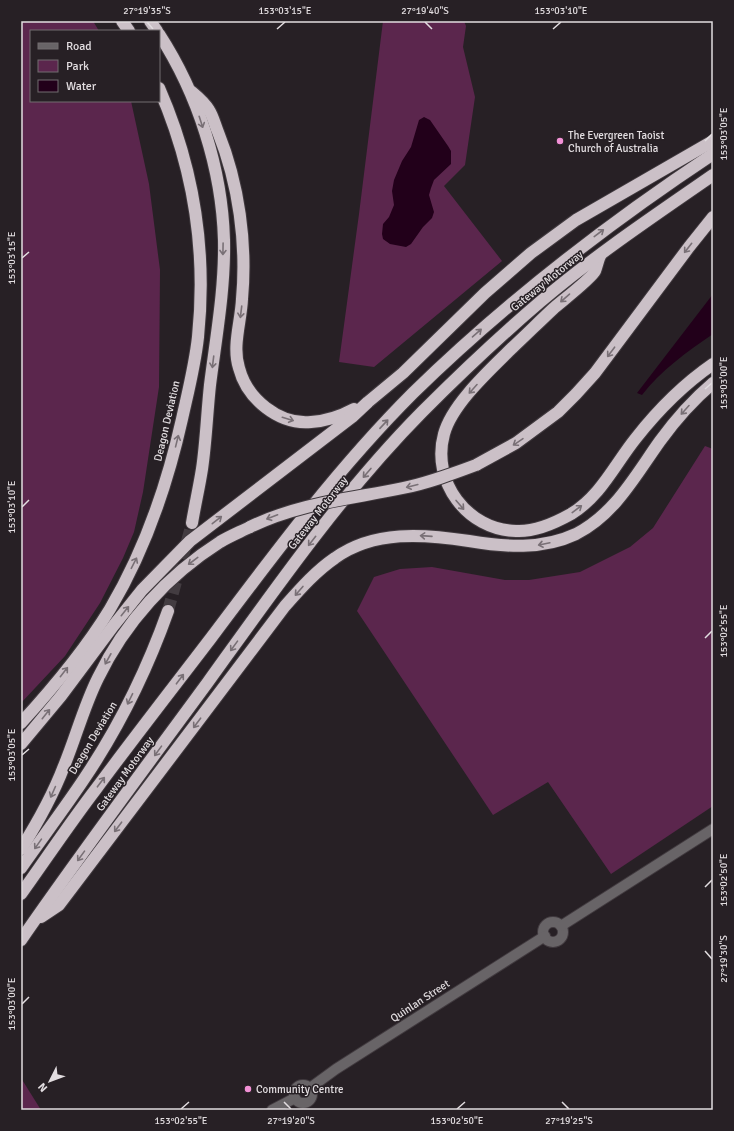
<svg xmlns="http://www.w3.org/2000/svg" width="734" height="1131" font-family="Signika,sans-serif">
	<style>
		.green { fill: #5b264d }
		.water { fill: #22001a }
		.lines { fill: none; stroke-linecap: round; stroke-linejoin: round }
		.highway-tunnel { stroke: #433c41; stroke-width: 12; stroke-dasharray: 12 6; stroke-linecap: butt }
		.minor-casing { stroke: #413a3f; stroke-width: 12 }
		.highway-casing { stroke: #413a3f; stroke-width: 14 }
		.minor { stroke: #686467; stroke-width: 10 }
		.highway { stroke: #cbc0c7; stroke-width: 12 }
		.highway-bridge-casing { stroke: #413a3f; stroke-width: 14; stroke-linecap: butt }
		.highway-bridge { stroke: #cbc0c7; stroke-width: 12 }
		.oneway { stroke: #797076 }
		.ticks { fill: none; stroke: #e2dde0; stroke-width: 1.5 }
		.poi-dot { fill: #f291d6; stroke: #272025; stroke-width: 1.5 }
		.labels { text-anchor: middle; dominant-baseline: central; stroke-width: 3; stroke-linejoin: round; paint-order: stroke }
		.poi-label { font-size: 11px; fill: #e2dde0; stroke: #272025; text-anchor: start }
		.street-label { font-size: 11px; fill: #e2dde0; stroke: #272025 }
		.neatline { fill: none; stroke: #e2dde0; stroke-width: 1.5 }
		.ticks-label { font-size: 10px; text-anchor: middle; fill: #e2dde0 }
	</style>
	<rect width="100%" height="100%" fill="#272025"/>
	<!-- green -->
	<g class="green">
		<path d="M21 21H93L99 31H31V101H131L149 184 160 270 159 387 143 492 134 532 123 558 100 603 65 656 21 703Z"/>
		<path d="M383 21H464L466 26 463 47 475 97 465 165 444 186 502 261 374 367 339 362 359 214Z"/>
		<path d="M705 446 713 449V806L611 874 548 782 493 815 357 611 374 577 400 569 432 567 505 580H529L580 572 630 547 653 528Z"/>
		<path d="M21 1078 41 1110H21Z"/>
	</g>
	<!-- water -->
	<g class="water">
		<path d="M424 117 430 120 448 146 451 151V164L434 180 431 188 429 195 434 212 432 218 423 227 411 244 406 247 390 244 383 239 382 234 383 224 389 217 394 205 392 191 394 180 402 161 411 147 419 120Z"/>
		<path d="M713 294V334C687 352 661 370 642 395L637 393Z"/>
	</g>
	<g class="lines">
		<!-- highway-tunnel -->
		<path class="highway-tunnel" d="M168 611 192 523"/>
		<!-- minor casing -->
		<g class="minor-casing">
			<g id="minor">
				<circle cx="553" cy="932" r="10"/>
				<path d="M561 926 713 829"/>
				<circle cx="303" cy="1094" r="9"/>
				<path d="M310 1088 336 1069 545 936"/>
				<path d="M272 1110 295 1098"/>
			</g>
		</g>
		<!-- highway casing -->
		<g class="highway-casing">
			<g id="highway">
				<path d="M122 21 129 31"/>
				<path d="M150 21 157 31"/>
				<path d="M159 34C198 94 222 169 224 240 225 289 216 337 210 385 207 413 206 442 202 469 199 488 195 505 192 523"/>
				<path d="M192 92C198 97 205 103 209 110 213 116 215 125 218 132 239 184 247 244 242 299 241 322 232 346 239 368 247 399 279 425 311 422 327 421 341 416 354 409"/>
				<path d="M600 256C598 260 597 266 595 271 592 278 562 301 554 308 540 321 526 335 512 348 490 370 452 404 444 434 431 481 467 530 516 531 534 532 555 523 571 514 601 496 615 464 636 438 658 410 684 384 713 364"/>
				<path d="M476 465 516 443 558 412 576 394 595 373 689 247 713 217"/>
				<path d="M21 723C53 688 85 650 110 609 145 550 167 486 182 419 188 392 195 365 198 337 207 250 194 168 159 88"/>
				<path d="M21 744 61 696 114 625 142 590 190 541 352 417 368 402 403 373 485 293 531 253 576 220 713 141"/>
				<path d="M21 849C38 822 53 795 64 766 76 737 84 706 98 678 125 622 168 575 220 542 230 536 240 532 250 527"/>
				<path d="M21 868C42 838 64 809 84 779 119 727 147 670 168 611"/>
				<path d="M21 894C46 859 70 823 96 789 133 739 172 689 211 638 274 554 338 468 413 393 505 303 606 225 713 154"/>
				<path d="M41 917 59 905 285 606C301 588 316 571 335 558 374 530 424 534 469 541 505 547 542 550 576 534 615 514 635 476 660 441 676 419 693 400 713 383"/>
				<path d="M21 940C81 853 145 768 208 682 275 589 341 494 422 412 460 374 499 337 540 302 594 256 654 216 713 175"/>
			</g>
		</g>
		<!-- minor -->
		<use href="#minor" class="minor"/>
		<!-- highway -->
		<use href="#highway" class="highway"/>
		<!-- highway-bridge casing -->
		<g class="highway-bridge-casing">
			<path id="highway-bridge" d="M250 527C299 503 351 499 403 488 428 483 452 474 476 465"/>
		</g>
		<!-- highway-bridge -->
		<use href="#highway-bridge" class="highway-bridge"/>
	</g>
	<!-- one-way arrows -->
	<defs><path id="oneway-shaft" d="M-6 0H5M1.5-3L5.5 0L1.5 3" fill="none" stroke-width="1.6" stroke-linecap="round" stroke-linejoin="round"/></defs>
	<g class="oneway">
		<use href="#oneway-shaft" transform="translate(201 122) rotate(72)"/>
		<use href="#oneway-shaft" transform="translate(599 233) rotate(-37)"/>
		<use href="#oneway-shaft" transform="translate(688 248) rotate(128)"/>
		<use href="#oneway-shaft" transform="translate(223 249) rotate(91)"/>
		<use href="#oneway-shaft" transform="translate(565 298) rotate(139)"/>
		<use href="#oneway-shaft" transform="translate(241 312) rotate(97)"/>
		<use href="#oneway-shaft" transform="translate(477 333) rotate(-41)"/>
		<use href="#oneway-shaft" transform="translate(611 352) rotate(127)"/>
		<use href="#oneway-shaft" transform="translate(213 362) rotate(97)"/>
		<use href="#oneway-shaft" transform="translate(473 389) rotate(132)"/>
		<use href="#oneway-shaft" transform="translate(685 410) rotate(132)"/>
		<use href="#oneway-shaft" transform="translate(288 419) rotate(17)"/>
		<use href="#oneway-shaft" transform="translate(384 424) rotate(-47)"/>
		<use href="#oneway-shaft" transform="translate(177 441) rotate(-76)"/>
		<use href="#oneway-shaft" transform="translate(518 442) rotate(146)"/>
		<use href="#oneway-shaft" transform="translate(367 473) rotate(131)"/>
		<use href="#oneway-shaft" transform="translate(412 486) rotate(166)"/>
		<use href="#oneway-shaft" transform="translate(460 505) rotate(49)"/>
		<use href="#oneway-shaft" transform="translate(577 509) rotate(-37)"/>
		<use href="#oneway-shaft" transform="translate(272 517) rotate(159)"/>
		<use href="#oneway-shaft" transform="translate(217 520) rotate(-38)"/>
		<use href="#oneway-shaft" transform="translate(426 536) rotate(-176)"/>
		<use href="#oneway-shaft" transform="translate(312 541) rotate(128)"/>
		<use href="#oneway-shaft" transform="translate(544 544) rotate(168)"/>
		<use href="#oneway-shaft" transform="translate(193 561) rotate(143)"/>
		<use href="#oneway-shaft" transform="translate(134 563) rotate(-63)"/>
		<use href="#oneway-shaft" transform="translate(299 591) rotate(131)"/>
		<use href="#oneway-shaft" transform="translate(125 611) rotate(-51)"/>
		<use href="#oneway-shaft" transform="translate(234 646) rotate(126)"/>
		<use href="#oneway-shaft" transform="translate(108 659) rotate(119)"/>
		<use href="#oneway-shaft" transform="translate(64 672) rotate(-52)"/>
		<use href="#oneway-shaft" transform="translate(180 679) rotate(-53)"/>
		<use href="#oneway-shaft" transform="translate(130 699) rotate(116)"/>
		<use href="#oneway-shaft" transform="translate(46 714) rotate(-51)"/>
		<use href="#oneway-shaft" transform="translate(197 723) rotate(127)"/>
		<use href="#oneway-shaft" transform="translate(158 751) rotate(126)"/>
		<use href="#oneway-shaft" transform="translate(101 782) rotate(-53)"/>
		<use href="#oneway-shaft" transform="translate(53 792) rotate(114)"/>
		<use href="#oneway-shaft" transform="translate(118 827) rotate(127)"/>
		<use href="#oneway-shaft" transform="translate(38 844) rotate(125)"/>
		<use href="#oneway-shaft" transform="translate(81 856) rotate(126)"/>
	</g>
	<!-- ticks -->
	<path class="ticks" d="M147 22 153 29M425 22 432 29M277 29 285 22M553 29 561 22M705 141 712 134M22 258 29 252M705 389 712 383M22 507 29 500M705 638 712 631M22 755 29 749M705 887 712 880M705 951 712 959M22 1004 29 997M284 1102 291 1109M562 1102 569 1109M181 1109 189 1102M457 1109 465 1102"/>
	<!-- markers -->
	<g class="poi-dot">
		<circle cx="560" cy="141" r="4"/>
		<circle cx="248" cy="1089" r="4"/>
	</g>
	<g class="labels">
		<!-- poi labels -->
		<g class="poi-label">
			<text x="568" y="135">The Evergreen Taoist<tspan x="568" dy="13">Church of Australia</tspan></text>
			<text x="256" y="1089">Community Centre</text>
		</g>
		<!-- street labels -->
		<g class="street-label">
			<text transform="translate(547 281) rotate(-39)">Gateway Motorway</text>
			<text transform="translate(167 421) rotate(-77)">Deagon Deviation</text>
			<text transform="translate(318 513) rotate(-52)">Gateway Motorway</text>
			<text transform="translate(93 738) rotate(-59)">Deagon Deviation</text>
			<text transform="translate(125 774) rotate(-54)">Gateway Motorway</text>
			<text transform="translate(420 1001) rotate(-33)">Quinlan Street</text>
		</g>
	</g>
	<!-- border -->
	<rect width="734" height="1131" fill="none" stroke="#272025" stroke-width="44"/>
	<!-- legend -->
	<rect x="30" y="30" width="130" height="72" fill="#272025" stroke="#726c70"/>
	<rect x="38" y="43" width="20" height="6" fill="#686467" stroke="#726c70"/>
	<text x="66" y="50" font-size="12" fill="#e2dde0">Road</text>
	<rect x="38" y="60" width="20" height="12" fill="#5b264d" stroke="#726c70"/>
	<text x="66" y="70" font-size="12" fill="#e2dde0">Park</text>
	<rect x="38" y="80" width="20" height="12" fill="#22001a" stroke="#726c70"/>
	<text x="66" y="90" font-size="12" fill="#e2dde0">Water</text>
	<!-- north arrow -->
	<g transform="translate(50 1081) rotate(228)" stroke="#272025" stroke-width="3" paint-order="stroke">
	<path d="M0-3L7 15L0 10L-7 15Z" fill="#e2dde0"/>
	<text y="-6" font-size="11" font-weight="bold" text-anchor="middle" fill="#e2dde0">N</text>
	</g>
	<rect x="22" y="22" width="690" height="1087" class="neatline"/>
	<g class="ticks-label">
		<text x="147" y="14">27°19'35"S</text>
		<text x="285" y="14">153°03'15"E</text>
		<text x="425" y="14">27°19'40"S</text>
		<text x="561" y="14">153°03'10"E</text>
		<text transform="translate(723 134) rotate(-90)" y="4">153°03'05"E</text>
		<text transform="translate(11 258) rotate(-90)" y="4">153°03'15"E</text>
		<text transform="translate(723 383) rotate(-90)" y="4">153°03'00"E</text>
		<text transform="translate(11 507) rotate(-90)" y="4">153°03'10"E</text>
		<text transform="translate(723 631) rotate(-90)" y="4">153°02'55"E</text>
		<text transform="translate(11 755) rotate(-90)" y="4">153°03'05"E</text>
		<text transform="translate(723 880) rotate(-90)" y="4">153°02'50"E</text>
		<text transform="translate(723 959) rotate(-90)" y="4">27°19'30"S</text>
		<text transform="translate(11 1004) rotate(-90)" y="4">153°03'00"E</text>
		<text x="181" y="1124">153°02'55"E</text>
		<text x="291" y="1124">27°19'20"S</text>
		<text x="457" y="1124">153°02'50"E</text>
		<text x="569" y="1124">27°19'25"S</text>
	</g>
</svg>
